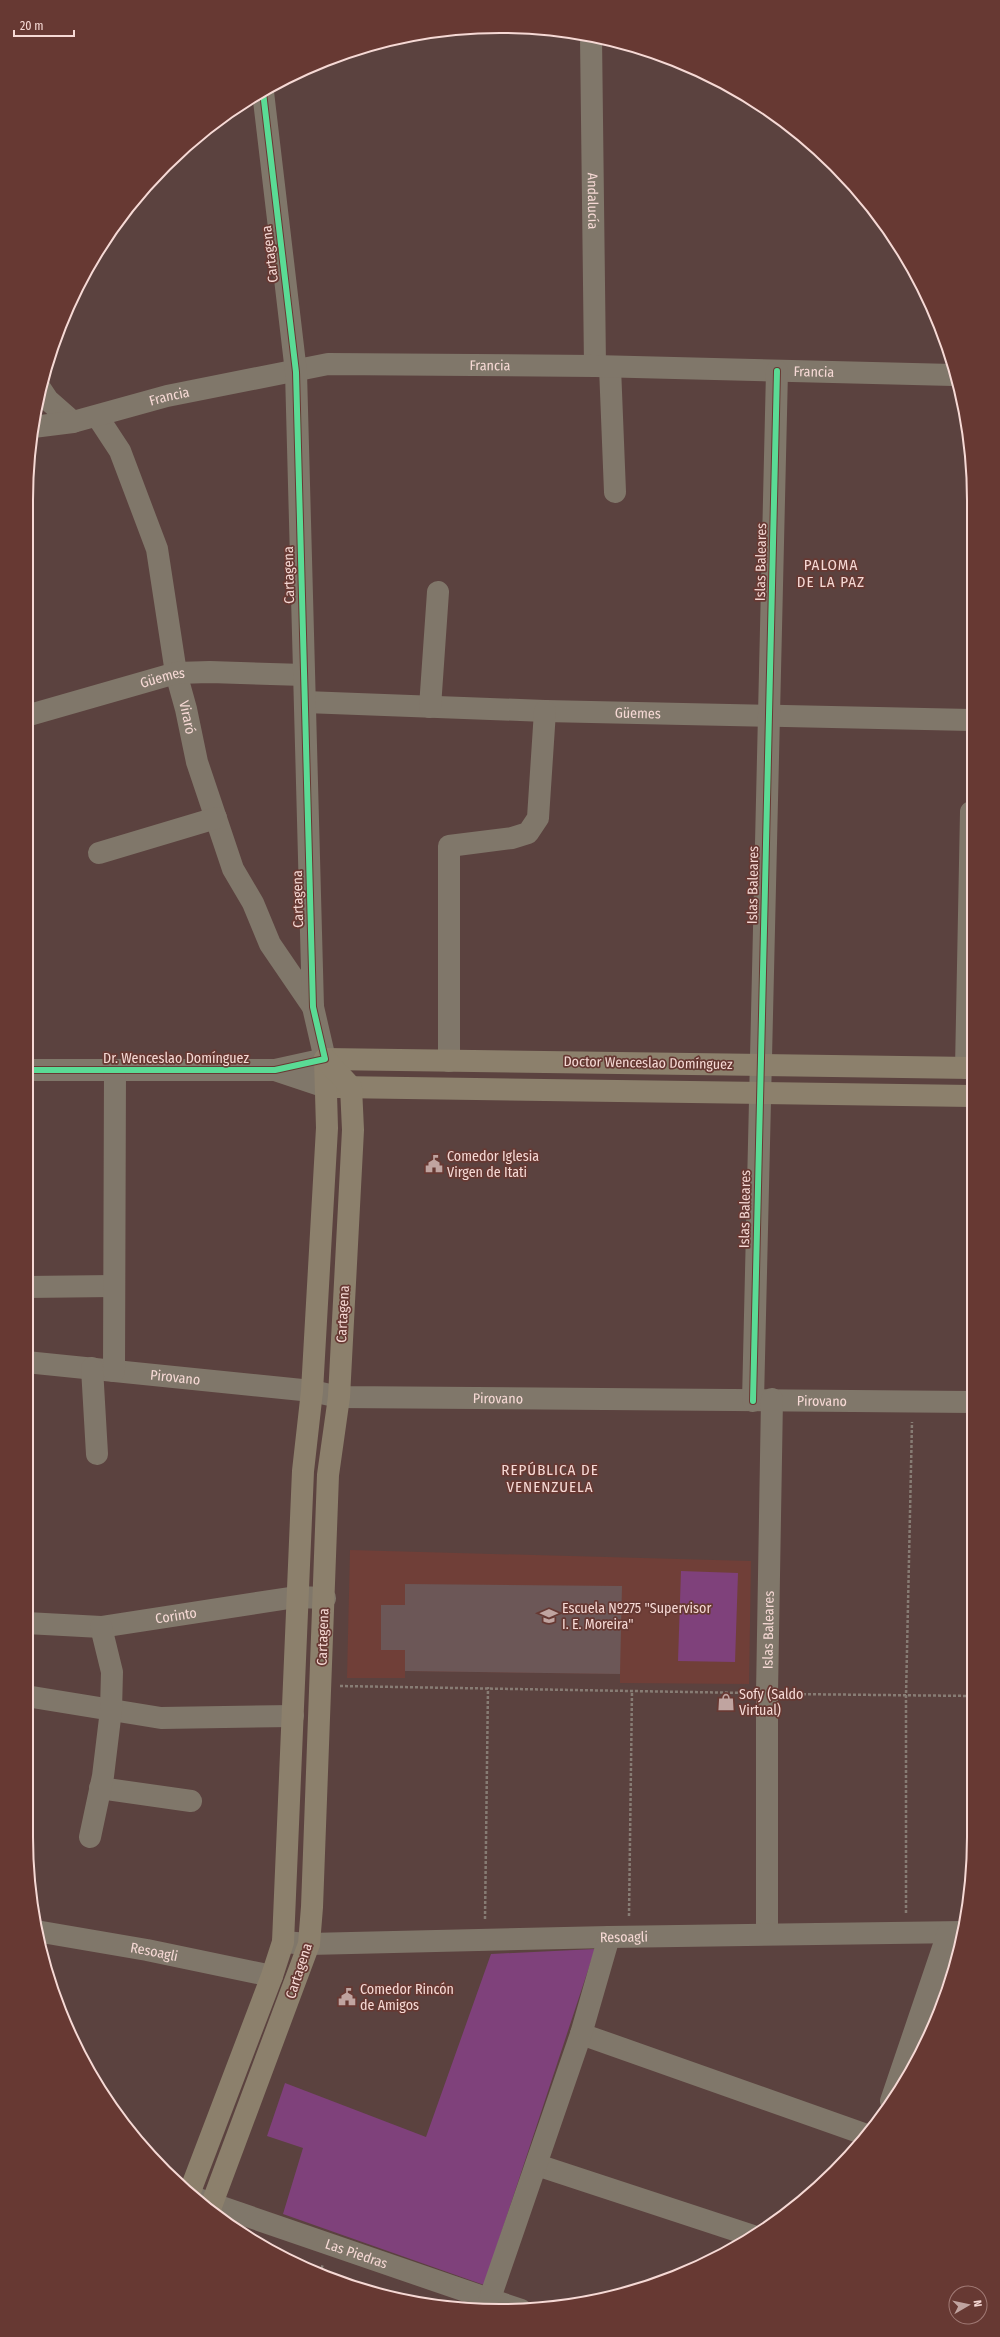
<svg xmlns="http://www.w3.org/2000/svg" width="1000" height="2337" font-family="'Fira Sans Condensed',sans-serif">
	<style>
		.built { fill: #703f38 }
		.green { fill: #7f417b }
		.building { fill: #6c5757 }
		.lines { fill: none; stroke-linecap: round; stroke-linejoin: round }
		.path { stroke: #877c74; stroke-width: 2.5; stroke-dasharray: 3 2; stroke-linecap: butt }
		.minor { stroke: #80776a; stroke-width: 22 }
		.major { stroke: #8c806c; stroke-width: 22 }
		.cycleway-casing { stroke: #673933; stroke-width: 8 }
		.cycleway { stroke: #5adb95; stroke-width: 6 }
		.labels { text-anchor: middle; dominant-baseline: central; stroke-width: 3.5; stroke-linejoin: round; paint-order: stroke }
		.street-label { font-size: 14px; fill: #f6d9d5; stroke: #673933 }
		.poi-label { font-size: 14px; fill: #f6d9d5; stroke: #673933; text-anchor: start }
		.neighbourhood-label { font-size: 15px; letter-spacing: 1px; fill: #f6d9d5; stroke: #673933 }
		.rim { fill: none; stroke: #f6d9d5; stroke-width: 2 }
	</style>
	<rect width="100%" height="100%" fill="#5b423f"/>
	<!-- built -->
	<path class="built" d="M350 1550 751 1561 749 1684 620 1683V1674L405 1671V1678H347Z"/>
	<!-- green -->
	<g class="green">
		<path d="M681 1571 738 1573 735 1662 678 1661Z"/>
		<path d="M595 1949 484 2285 283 2214 303 2148 267 2136 285 2083 426 2137 491 1954Z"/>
	</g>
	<!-- building -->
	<path class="building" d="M405 1584 622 1586 620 1674 405 1671V1650H381V1605H405Z"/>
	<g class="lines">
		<!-- path -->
		<g class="path">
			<path d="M340 1686 747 1693"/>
			<path d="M788 1694 974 1696"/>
			<path d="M906 1913V1696L912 1422"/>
			<path d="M629 1916 632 1691"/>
			<path d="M485 1919 488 1687"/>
			<path d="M320 2273 323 2264"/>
		</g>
		<!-- minor -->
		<g class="minor">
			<path id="s1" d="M591 37 595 366"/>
			<path d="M610 367 615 492"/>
			<path d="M40 388 48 400 73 422"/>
			<path id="s2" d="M97 416 120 451 157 549 176 673 186 709 197 762 233 869 253 903 270 944 313 1007"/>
			<path id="s3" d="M33 427 73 422 167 396 328 364 595 366 953 375"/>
			<path id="s4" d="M305 702 545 711 971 720"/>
			<path d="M430 707 438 592"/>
			<path id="s5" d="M26 716 176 673 210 672 304 675"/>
			<path d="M99 853 216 818"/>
			<path d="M449 1061V846L512 838 528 833 538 818 545 711"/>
			<path d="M966 1068 971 812"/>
			<path d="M26 1070H275L325 1059 313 1007 296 372 263 92"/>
			<path d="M275 1070 326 1087"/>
			<path d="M26 1287 114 1286"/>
			<path id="s6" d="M26 1362 312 1391 339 1397 973 1402"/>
			<path d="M92 1368 97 1454"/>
			<path d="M114 1371 115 1071"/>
			<path d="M753 1401 777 371"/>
			<path id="s7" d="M26 1623 101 1627 296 1597 325 1598"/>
			<path d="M26 1696 161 1718 293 1716"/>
			<path d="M100 1788 191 1801"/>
			<path d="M90 1837 103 1776 111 1710 112 1672 101 1627"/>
			<path id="s8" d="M36 1931 147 1950 272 1976"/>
			<path id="s9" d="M767 1934V1693L772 1399"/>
			<path id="s10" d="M283 1942 309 1944 609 1937 964 1932"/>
			<path d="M581 2034 867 2135"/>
			<path d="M891 2101 948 1933"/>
			<path d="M537 2165 753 2236"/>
			<path id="s11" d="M192 2197 521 2310"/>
			<path d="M490 2298 581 2034 609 1937"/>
		</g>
		<!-- major -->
		<g class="major">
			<path d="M325 1059 972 1068"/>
			<path d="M337 1087 972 1096"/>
			<path d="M189 2194 272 1976 283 1942 303 1471 312 1391 327 1128 325 1059"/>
			<path d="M210 2209 309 1944 312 1907 328 1475 339 1397 353 1130 351 1087 325 1059"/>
		</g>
		<!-- cycleway casing -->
		<g class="cycleway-casing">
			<g id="cycleway">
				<path d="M26 1070H275L325 1059 313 1007 296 372 263 92"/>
				<path d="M753 1401 777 371"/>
			</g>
		</g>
		<!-- cycleway -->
		<use href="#cycleway" class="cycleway"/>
	</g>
	<!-- icons -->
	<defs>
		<g id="civic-bare" transform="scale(1.38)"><path d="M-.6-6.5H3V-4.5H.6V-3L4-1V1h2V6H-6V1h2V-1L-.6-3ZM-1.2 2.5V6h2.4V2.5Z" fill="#c0a4a0" stroke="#673933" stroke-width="2.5" paint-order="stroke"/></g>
		<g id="school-bare" transform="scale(1.38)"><path d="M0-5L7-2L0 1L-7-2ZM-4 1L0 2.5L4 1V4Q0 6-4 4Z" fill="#c0a4a0" stroke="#673933" stroke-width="2.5" paint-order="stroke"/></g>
		<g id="shop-bare" transform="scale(1.38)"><path d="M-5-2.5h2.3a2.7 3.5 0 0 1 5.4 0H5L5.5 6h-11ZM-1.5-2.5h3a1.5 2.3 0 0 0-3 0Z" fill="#c0a4a0" stroke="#673933" stroke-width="2.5" paint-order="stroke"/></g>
	</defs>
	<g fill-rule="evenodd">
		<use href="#civic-bare" x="434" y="1164"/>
		<use href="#school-bare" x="549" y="1616"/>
		<use href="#shop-bare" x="726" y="1702"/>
		<use href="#civic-bare" x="347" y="1997"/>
	</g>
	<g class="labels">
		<!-- street labels -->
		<g class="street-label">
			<text stroke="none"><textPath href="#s1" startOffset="164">Andalucía</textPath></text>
			<text transform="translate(270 254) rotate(-97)">Cartagena</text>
			<text stroke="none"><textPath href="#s3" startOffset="464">Francia</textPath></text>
			<text stroke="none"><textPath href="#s3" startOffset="788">Francia</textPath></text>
			<text stroke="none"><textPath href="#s3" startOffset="140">Francia</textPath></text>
			<text transform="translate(761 562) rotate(-89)">Islas Baleares</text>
			<text transform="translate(289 575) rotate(-91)">Cartagena</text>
			<text stroke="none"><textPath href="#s5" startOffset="142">Güemes</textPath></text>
			<text stroke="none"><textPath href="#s4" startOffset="333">Güemes</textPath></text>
			<text stroke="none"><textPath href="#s2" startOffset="318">Viraró</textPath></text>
			<text transform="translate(753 885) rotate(-89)">Islas Baleares</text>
			<text transform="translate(298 899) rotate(-91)">Cartagena</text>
			<text x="176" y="1058">Dr. Wenceslao Domínguez</text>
			<text transform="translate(648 1063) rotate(1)">Doctor Wenceslao Domínguez</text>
			<text transform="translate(745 1209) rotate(-89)">Islas Baleares</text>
			<text transform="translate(343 1314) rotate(-87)">Cartagena</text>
			<text stroke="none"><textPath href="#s6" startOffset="150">Pirovano</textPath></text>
			<text stroke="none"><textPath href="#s6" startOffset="474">Pirovano</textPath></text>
			<text stroke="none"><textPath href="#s6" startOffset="798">Pirovano</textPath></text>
			<text stroke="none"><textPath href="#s7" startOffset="151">Corinto</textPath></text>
			<text stroke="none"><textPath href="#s9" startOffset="304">Islas Baleares</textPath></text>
			<text transform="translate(323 1637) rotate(-88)">Cartagena</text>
			<text stroke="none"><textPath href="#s10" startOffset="341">Resoagli</textPath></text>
			<text stroke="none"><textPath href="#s8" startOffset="120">Resoagli</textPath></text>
			<text transform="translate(299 1971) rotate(-72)">Cartagena</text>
			<text stroke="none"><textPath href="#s11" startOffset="174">Las Piedras</textPath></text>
		</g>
		<!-- poi labels -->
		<g class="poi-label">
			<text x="447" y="1156">Comedor Iglesia<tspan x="447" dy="16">Virgen de Itati</tspan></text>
			<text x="562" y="1608">Escuela Nº275 "Supervisor<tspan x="562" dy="16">I. E. Moreira"</tspan></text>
			<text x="739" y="1694">Sofy (Saldo<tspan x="739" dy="16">Virtual)</tspan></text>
			<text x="360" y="1989">Comedor Rincón<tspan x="360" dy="16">de Amigos</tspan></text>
		</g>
		<!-- neighbourhood labels -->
		<g class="neighbourhood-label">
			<text x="831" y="565">PALOMA<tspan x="831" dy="17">DE LA PAZ</tspan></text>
			<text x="550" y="1470">REPÚBLICA DE<tspan x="550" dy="17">VENENZUELA</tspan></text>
		</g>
	</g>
	<!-- crop -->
	<path d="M0 0H1000V2337H0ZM500 33H500A467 467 0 0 1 967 500V1837A467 467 0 0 1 500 2304H500A467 467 0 0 1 33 1837V500A467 467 0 0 1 500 33Z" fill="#673933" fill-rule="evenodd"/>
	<path class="rim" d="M500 33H500A467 467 0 0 1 967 500V1837A467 467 0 0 1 500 2304H500A467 467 0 0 1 33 1837V500A467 467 0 0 1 500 33Z"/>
	<!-- north arrow -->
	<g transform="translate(968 2305) rotate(81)"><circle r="19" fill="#673933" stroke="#a07974"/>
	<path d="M0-3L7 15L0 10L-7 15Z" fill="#c0a4a0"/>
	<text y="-6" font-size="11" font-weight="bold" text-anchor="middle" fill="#f6d9d5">N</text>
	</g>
	<!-- scale -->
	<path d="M14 30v6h60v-6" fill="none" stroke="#f6d9d5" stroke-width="2"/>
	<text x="20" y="30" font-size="12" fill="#f6d9d5" stroke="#673933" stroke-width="3" paint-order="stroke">20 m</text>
</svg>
